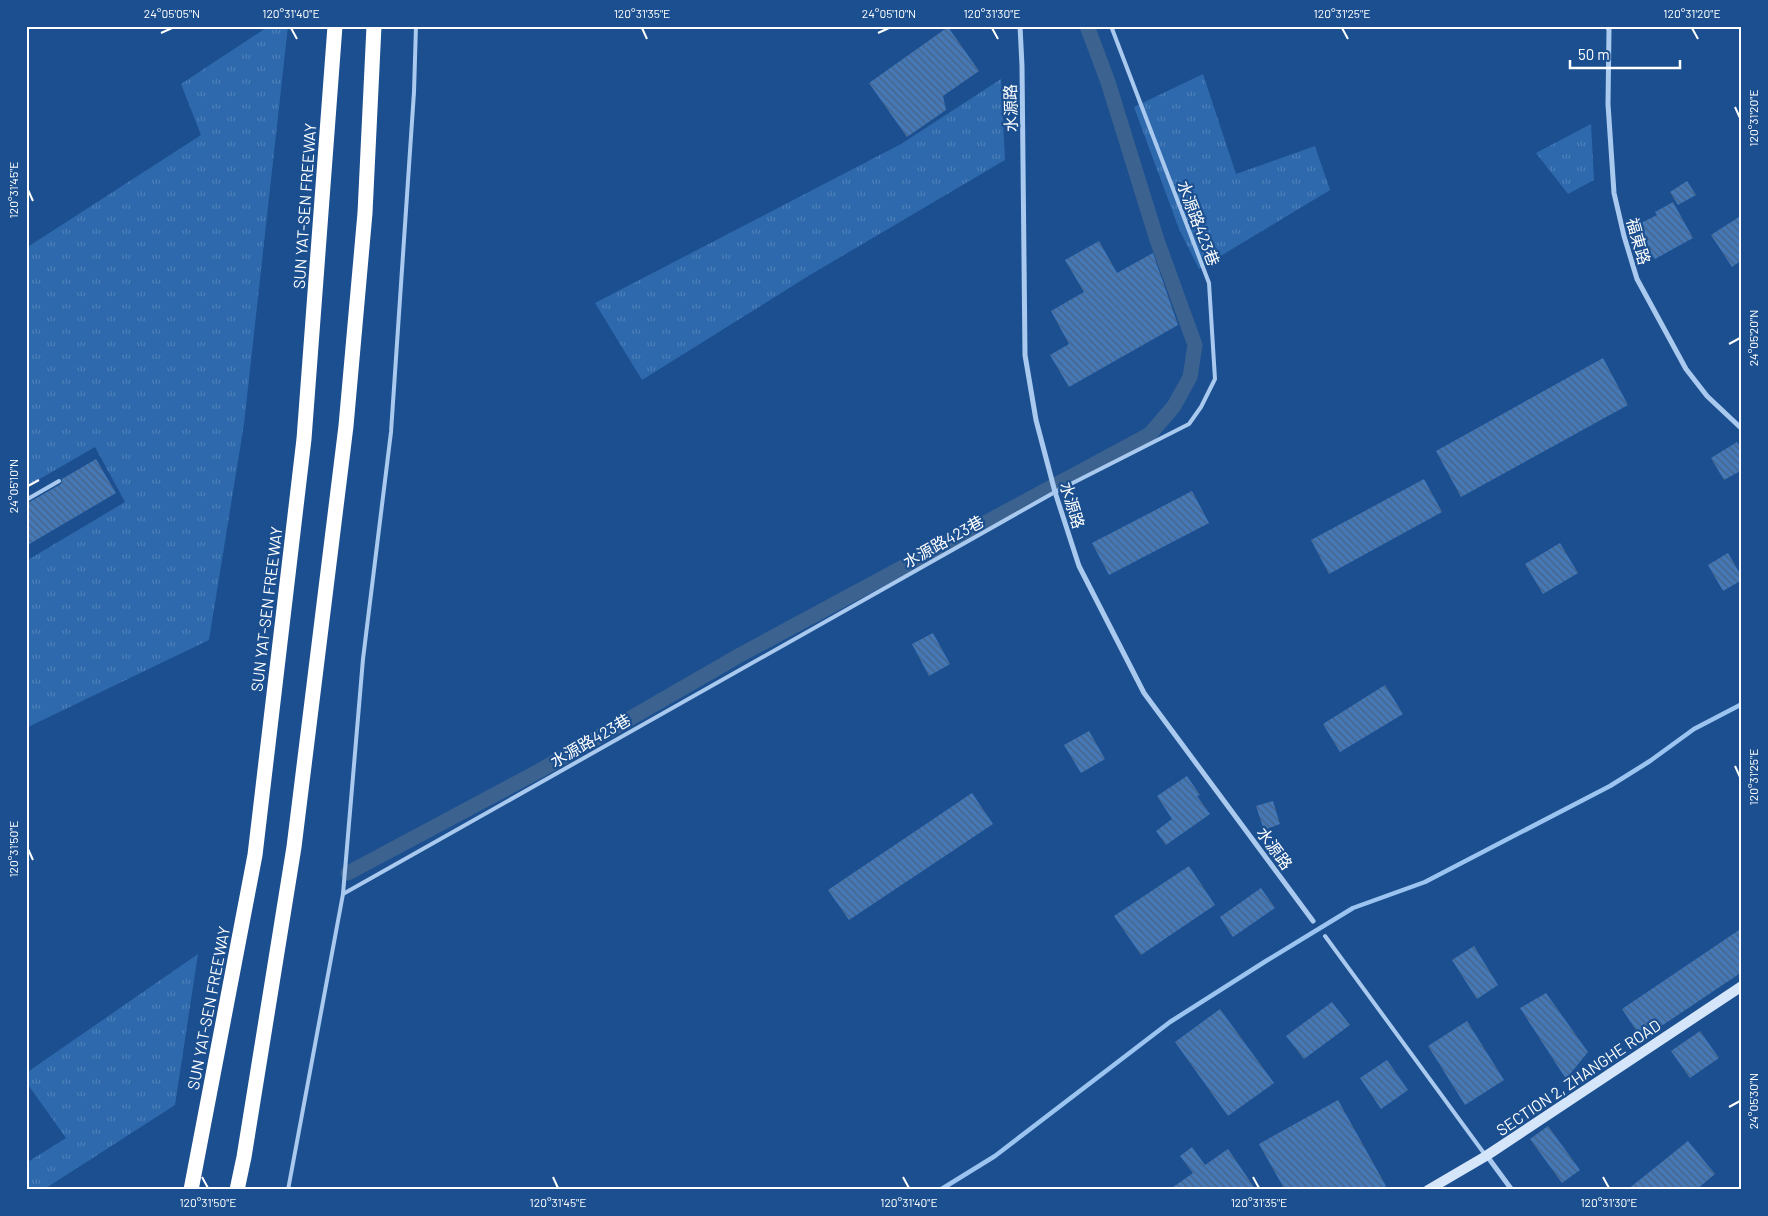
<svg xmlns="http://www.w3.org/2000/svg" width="1768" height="1216" font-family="Barlow,'Noto Sans TC',sans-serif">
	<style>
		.grass { fill: url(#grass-tufts) }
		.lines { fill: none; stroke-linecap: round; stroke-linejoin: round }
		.stream { stroke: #9cc4f0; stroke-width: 4.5 }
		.canal { stroke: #3c6290; stroke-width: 15 }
		.building { fill: url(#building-back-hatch) }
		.lane { stroke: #a9c9ee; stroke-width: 4 }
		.street { stroke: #a9c9ee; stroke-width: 5 }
		.secondary { stroke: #d6e6fa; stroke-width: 10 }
		.highway { stroke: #fff; stroke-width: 15 }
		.ticks { fill: none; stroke: #fff; stroke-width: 2 }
		.labels { text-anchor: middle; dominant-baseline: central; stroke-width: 4.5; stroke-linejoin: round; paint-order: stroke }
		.street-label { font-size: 16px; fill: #fff; stroke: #1b4f8f }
		.neatline { fill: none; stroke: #fff; stroke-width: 2 }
		.ticks-label { font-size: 12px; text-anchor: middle; fill: #fff }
	</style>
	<defs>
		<pattern id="grass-tufts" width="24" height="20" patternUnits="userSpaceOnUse" patternTransform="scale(1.25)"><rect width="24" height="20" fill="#2e69ad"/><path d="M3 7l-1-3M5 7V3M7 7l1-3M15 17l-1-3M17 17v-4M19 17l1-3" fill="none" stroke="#4d80b9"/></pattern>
		<pattern id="building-back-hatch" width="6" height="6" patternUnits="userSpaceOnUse" patternTransform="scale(1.25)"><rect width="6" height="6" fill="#4478b7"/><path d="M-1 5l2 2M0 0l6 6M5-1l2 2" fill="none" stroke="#486282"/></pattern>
	</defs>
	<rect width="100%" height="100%" fill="#1b4f8f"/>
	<!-- grass -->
	<g class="grass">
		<path d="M269 26H288L244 424 209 640 26 728V561L125 502 95 447 26 487V248L201 135 181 84Z"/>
		<path d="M1203 74 1236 174 1315 146 1330 190 1199 269 1179 229 1134 107Z"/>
		<path d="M1001 79 1005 160 810 275 642 380 595 303 901 144Z"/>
		<path d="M1591 124 1594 180 1568 194 1536 153Z"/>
		<path d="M198 954 175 1105 43 1190H26V1163L66 1138 26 1082V1073Z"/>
	</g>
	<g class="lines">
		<!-- stream -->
		<path class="stream" d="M940 1190 995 1156 1170 1022 1266 961 1353 908 1425 882 1610 786 1650 761 1694 729 1742 704"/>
		<!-- canal -->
		<path class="canal" d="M348 873 539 771 740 655 1150 434 1174 406 1190 377 1195 345 1157 240 1108 82 1087 26"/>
	</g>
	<!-- building -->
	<g class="building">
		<path d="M948 27 979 71 943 96 946 110 907 137 869 83Z"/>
		<path d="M1687 181 1696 195 1678 205 1670 192Z"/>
		<path d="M1673 202 1693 238 1655 259 1653 256 1639 264 1631 244 1643 237 1637 225 1657 215 1655 212Z"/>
		<path d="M1742 215V260L1732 267 1711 235Z"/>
		<path d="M1099 241 1117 273 1153 253 1178 325 1069 387 1050 355 1069 344 1051 311 1084 292 1065 260Z"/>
		<path d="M1603 358 1628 405 1461 497 1436 451Z"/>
		<path d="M1737 442 1742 451V470L1724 480 1711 458Z"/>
		<path d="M96 459 116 493 26 546V504L61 484 62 479Z"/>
		<path d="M1424 479 1442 512 1329 574 1311 540Z"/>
		<path d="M1192 491 1209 523 1109 575 1092 543Z"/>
		<path d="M1560 543 1578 573 1543 594 1525 564Z"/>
		<path d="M1728 553 1742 577V580L1723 591 1708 565Z"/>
		<path d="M933 633 950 664 929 676 912 644Z"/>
		<path d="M1385 685 1403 714 1340 752 1323 724Z"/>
		<path d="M1089 731 1105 759 1081 773 1064 745Z"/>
		<path d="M1187 776 1200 795 1197 796 1210 814 1166 845 1156 831 1172 819 1157 796Z"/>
		<path d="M972 793 993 824 849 920 828 890Z"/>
		<path d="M1273 801 1280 824 1264 830 1256 806Z"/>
		<path d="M1189 866 1215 905 1141 955 1114 916Z"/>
		<path d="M1261 888 1275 908 1233 937 1220 917Z"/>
		<path d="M1742 928V972L1642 1039 1622 1009Z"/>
		<path d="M1474 946 1498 985 1477 999 1452 960Z"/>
		<path d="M1546 993 1588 1052 1566 1079 1520 1008Z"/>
		<path d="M1332 1002 1350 1025 1304 1059 1286 1036Z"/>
		<path d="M1220 1009 1274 1083 1228 1116 1175 1042Z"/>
		<path d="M1467 1021 1504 1080 1465 1105 1428 1046Z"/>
		<path d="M1700 1031 1719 1058 1690 1078 1671 1051Z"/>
		<path d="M1387 1060 1408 1090 1381 1109 1360 1078Z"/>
		<path d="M1338 1100 1386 1186 1380 1190H1285L1259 1144Z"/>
		<path d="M1548 1126 1580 1170 1562 1183 1530 1139Z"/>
		<path d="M1688 1141 1715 1174 1696 1190H1627Z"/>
		<path d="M1192 1147 1205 1165 1228 1149 1256 1190H1169L1193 1173 1180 1156Z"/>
	</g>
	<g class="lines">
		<!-- lane -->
		<g class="lane">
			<path d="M26 500 59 481"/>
			<path d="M343 894 1055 492 1189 424 1201 407 1215 379 1209 283 1111 26"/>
			<path d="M1325 936 1486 1156"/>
			<path d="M288 1190 343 894 363 659 391 432 414 92 416 26"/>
		</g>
		<!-- street -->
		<g class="street">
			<path d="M1020 26 1022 66 1025 355 1036 420 1055 492 1079 566 1144 693 1313 921"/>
			<path d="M1607 26 1609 30 1608 104 1614 193 1624 236 1637 279 1686 369 1707 396 1742 429"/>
			<path d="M1487 1156 1512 1190"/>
		</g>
		<!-- secondary -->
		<path class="secondary" d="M1428 1190 1486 1156 1742 986"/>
		<!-- highway -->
		<g class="highway">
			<path d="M191 1190 255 855 304 439 335 26"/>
			<path d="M237 1190 244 1157 294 847 346 426 365 213 374 26"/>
		</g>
	</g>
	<!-- ticks -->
	<path class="ticks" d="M291 28 297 39M642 28 647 39M992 28 998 39M1342 28 1348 39M1692 28 1698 39M161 33 172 28M878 33 889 28M1735 107 1740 118M28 190 33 201M1729 344 1740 338M28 486 39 480M1735 766 1740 777M28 849 33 860M1729 1107 1740 1101M202 1177 208 1188M553 1177 558 1188M903 1177 909 1188M1253 1177 1259 1188M1603 1177 1609 1188"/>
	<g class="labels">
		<!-- street labels -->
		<g class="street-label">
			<text transform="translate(1010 108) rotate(-91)">水源路</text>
			<text transform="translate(304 206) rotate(-86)">SUN YAT-SEN FREEWAY</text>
			<text transform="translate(1199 223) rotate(69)">水源路423巷</text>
			<text transform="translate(1639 241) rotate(74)">福東路</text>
			<text transform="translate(1073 505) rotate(73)">水源路</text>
			<text transform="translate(943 541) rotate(-29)">水源路423巷</text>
			<text transform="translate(266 609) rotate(-83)">SUN YAT-SEN FREEWAY</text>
			<text transform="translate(590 740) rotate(-30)">水源路423巷</text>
			<text transform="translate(1275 848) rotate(54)">水源路</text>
			<text transform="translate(208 1008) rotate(-79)">SUN YAT-SEN FREEWAY</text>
			<text transform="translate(1578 1077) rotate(-34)">SECTION 2, ZHANGHE ROAD</text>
		</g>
	</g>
	<!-- border -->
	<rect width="1768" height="1216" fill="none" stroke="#1b4f8f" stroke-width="55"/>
	<!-- scale -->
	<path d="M1570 60v8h110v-8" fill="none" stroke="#ffffff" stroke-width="2.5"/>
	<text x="1578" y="60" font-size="15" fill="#ffffff" stroke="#1b4f8f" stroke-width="4" paint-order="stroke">50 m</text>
	<rect x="28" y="28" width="1712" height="1160" class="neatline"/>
	<g class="ticks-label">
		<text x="172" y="18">24°05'05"N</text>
		<text x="291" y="18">120°31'40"E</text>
		<text x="642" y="18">120°31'35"E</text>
		<text x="889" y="18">24°05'10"N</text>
		<text x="992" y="18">120°31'30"E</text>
		<text x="1342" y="18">120°31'25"E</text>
		<text x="1692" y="18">120°31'20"E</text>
		<text transform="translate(1754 118) rotate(-90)" y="4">120°31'20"E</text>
		<text transform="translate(14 190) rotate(-90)" y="4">120°31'45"E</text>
		<text transform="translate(1754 338) rotate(-90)" y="4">24°05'20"N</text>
		<text transform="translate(14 486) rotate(-90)" y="4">24°05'10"N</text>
		<text transform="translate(1754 777) rotate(-90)" y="4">120°31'25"E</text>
		<text transform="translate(14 849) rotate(-90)" y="4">120°31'50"E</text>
		<text transform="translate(1754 1101) rotate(-90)" y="4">24°05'30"N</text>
		<text x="208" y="1207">120°31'50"E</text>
		<text x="558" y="1207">120°31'45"E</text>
		<text x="909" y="1207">120°31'40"E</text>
		<text x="1259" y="1207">120°31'35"E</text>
		<text x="1609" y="1207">120°31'30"E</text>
	</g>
</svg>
